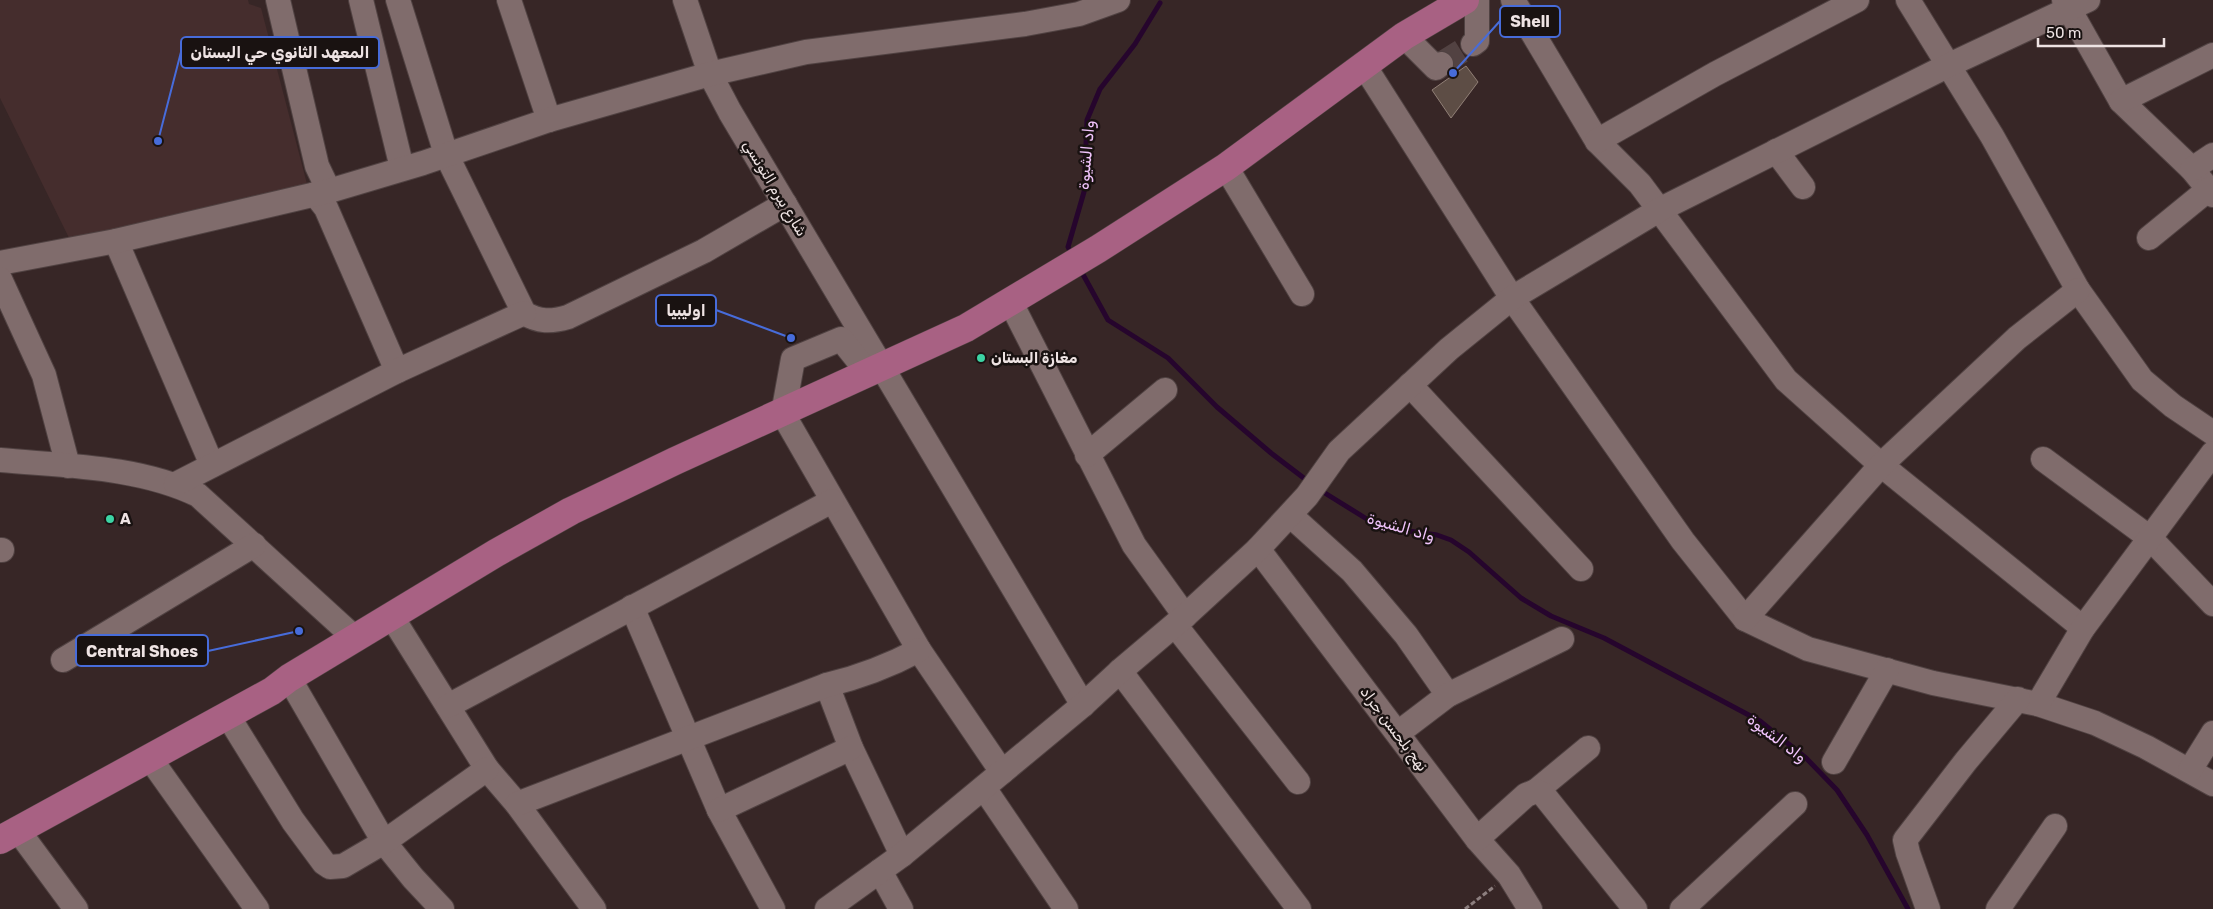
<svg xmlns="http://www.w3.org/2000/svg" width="2213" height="909" font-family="Rubik,'Noto Naskh Arabic',sans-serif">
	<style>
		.built { fill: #452d2d }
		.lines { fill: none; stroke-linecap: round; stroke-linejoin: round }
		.stream { stroke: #26052d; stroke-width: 5 }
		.building { fill: #5d4d45; stroke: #907f76 }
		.minor-tunnel { stroke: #524242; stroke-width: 24; stroke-dasharray: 24 12; stroke-linecap: butt }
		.minor-casing { stroke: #504242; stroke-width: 26 }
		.major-casing { stroke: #504242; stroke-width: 29 }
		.path { stroke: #8d7f7f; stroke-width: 3; stroke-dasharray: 5 2.5; stroke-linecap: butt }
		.minor { stroke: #806c6c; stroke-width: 24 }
		.major { stroke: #a86183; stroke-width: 28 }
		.poi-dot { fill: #3cd4a4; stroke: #191211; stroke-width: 2 }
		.labels { text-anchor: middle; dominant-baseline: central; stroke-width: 5; stroke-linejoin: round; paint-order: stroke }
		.street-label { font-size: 15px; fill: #eee3e3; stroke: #191211 }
		.poi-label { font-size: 15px; font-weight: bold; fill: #eee3e3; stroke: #191211; text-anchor: start }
		.water-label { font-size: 16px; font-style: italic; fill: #f1c4fc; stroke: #191211 }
		.leader { fill: none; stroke: #476cda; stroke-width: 2 }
		.callout-dot { fill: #476cda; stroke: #191211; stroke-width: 2 }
		.callout { fill: #191211; stroke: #476cda; stroke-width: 2 }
		.callout-label { font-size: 16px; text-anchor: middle; font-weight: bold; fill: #eee3e3 }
	</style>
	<rect width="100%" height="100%" fill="#372626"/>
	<!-- built -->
	<path class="built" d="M0 0H248L249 4 261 8 307 184 302 195 73 246 0 98Z"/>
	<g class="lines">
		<!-- stream -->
		<g class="stream">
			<path d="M1072 255 1068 247 1084 192 1087 120 1100 89 1135 44 1160 3"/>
			<path d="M1080 269 1108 320 1168 358 1217 407 1271 453 1309 482"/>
			<path d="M1320 490 1370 521 1394 529 1437 535 1451 540 1469 552 1521 598 1551 616 1604 638 1760 721 1806 758 1837 790 1867 835 1908 909"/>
		</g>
	</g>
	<!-- building -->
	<path class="building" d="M1466 66 1478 82 1451 118 1432 90Z"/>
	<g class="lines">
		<!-- minor-tunnel -->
		<path class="minor-tunnel" d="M1441 64 1473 44"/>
		<!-- minor casing -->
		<g class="minor-casing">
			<g id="minor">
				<path d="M278 0 317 166 329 191"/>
				<path d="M361 0 402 168"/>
				<path d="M398 0 446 154 524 313C539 322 551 322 568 317L704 251 785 204"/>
				<path d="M509 0 549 120"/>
				<path d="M685 0 710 74 730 112 1083 705"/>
				<path d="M1513 0 1597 141 1640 184 1786 380 1881 465 2083 628"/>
				<path d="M1908 0 1992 136 2078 290 2142 380 2173 406 2213 433"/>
				<path d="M2064 0 2121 101 2192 169 2213 195"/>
				<path d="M1404 36 1436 68 1441 64"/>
				<path d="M1473 44 1477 41V0"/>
				<path d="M1365 67 1512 298 1683 541 1745 619 1808 649 1933 683 2038 704 2095 723 2146 747 2213 784"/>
				<path d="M2121 101 2213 55"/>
				<path d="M1597 141 1715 74 1857 0"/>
				<path d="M1776 151 1803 187"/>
				<path d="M1226 167 1302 294"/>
				<path d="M2192 169 2213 155"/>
				<path d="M315 194 326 208 397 371"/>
				<path d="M2149 238 2209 189"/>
				<path d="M116 241 212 465"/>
				<path d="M0 263 116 241 329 191 423 163 549 120 710 74 806 52 1025 24 1079 14 1118 0"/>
				<path d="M0 279 44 375 68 466"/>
				<path d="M1011 303 1134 545 1185 616"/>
				<path d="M869 374 841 339 793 359 783 414 919 650 1002 772"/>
				<path d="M1410 385 1581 569"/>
				<path d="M1087 455 1165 390"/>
				<path d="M2043 459 2150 538 2213 604"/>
				<path d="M0 460C65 466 138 466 198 495L356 639"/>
				<path d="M176 484 397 371 524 313"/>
				<path d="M1290 515 1352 571 1406 635 1448 695"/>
				<path d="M1258 549 1477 839 1509 875 1530 909"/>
				<path d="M0 550H2"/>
				<path d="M632 607 719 810 773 909"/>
				<path d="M392 617 487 769 517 804 594 909"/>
				<path d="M1745 619 1881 465 2017 338 2078 290"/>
				<path d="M1175 625 1298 782"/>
				<path d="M63 660 254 545"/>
				<path d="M1120 671 1299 909"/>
				<path d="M289 678 384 842 413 878 442 909"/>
				<path d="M827 685 851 748 902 855"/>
				<path d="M2038 704 2083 628 2213 453"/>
				<path d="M448 706 832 501"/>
				<path d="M228 716 293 821 324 863 330 867 343 866 384 842 487 769"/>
				<path d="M1398 733 1448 695 1562 639"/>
				<path d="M149 757 257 909"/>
				<path d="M1834 762 1887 670"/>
				<path d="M2190 770 2213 733"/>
				<path d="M984 788 1066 909"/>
				<path d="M1536 791 1588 748"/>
				<path d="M517 804 827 685C860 677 889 666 919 650"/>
				<path d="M719 810 851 748"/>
				<path d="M17 829 76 909"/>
				<path d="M1477 839 1526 795 1536 791 1543 794 1635 909"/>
				<path d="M880 871 901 909"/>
				<path d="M827 909 902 855 1083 705 1120 671 1185 616 1258 549 1307 496 1339 451 1449 349 1512 298 1659 210 1947 66 2088 0"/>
				<path d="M1682 909 1795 804"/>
				<path d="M1928 909 1908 853 1905 840 1966 761 2018 699"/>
				<path d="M1998 909 2055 826"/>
			</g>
		</g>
		<!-- major casing -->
		<g class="major-casing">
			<path id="major" d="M0 840 272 691 289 678 496 553 571 511 675 461 966 328 1098 249 1226 167 1404 36 1465 0"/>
		</g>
		<!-- path -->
		<path class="path" d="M1465 909 1495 886"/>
		<!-- minor -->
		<use href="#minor" class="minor"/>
		<!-- major -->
		<use href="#major" class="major"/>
	</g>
	<!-- markers -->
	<g class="poi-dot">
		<circle cx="981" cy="358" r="5"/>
		<circle cx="110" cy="519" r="5"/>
	</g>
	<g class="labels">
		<!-- street labels -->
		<g class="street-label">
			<text transform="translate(775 188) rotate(59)">شارع بيرم التونسي</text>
			<text transform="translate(1394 729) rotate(53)">نهج بلحسن جراد</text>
		</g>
		<!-- poi labels -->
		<g class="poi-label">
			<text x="991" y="358">مغازة البستان</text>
			<text x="120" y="519">A</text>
		</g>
		<!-- water labels -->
		<g class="water-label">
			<text transform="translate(1086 155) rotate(-85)">واد الشيوة</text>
			<text transform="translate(1401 527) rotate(16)">واد الشيوة</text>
			<text transform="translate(1777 738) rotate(37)">واد الشيوة</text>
		</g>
	</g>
	<!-- callouts -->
	<path class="leader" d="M1453 73L1500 21M158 141L181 52M791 338L716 310M299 631L208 651"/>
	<g class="callout-dot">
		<circle cx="1453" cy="73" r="5"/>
		<circle cx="158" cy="141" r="5"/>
		<circle cx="791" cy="338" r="5"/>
		<circle cx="299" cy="631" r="5"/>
	</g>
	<g class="callout">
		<rect x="1500" y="6" width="60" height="31" rx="5"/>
		<rect x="181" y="37" width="198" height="31" rx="5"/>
		<rect x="656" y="295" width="60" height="31" rx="5"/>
		<rect x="76" y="635" width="132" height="31" rx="5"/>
	</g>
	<g class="callout-label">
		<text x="1530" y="27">Shell</text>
		<text x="280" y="58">المعهد الثانوي حي البستان</text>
		<text x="686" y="316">اوليبيا</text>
		<text x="142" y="657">Central Shoes</text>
	</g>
	<!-- scale -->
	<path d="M2038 38v8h126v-8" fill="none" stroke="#eee3e3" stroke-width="2.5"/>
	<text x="2046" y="38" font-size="15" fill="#eee3e3" stroke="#191211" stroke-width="4" paint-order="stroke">50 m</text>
</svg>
